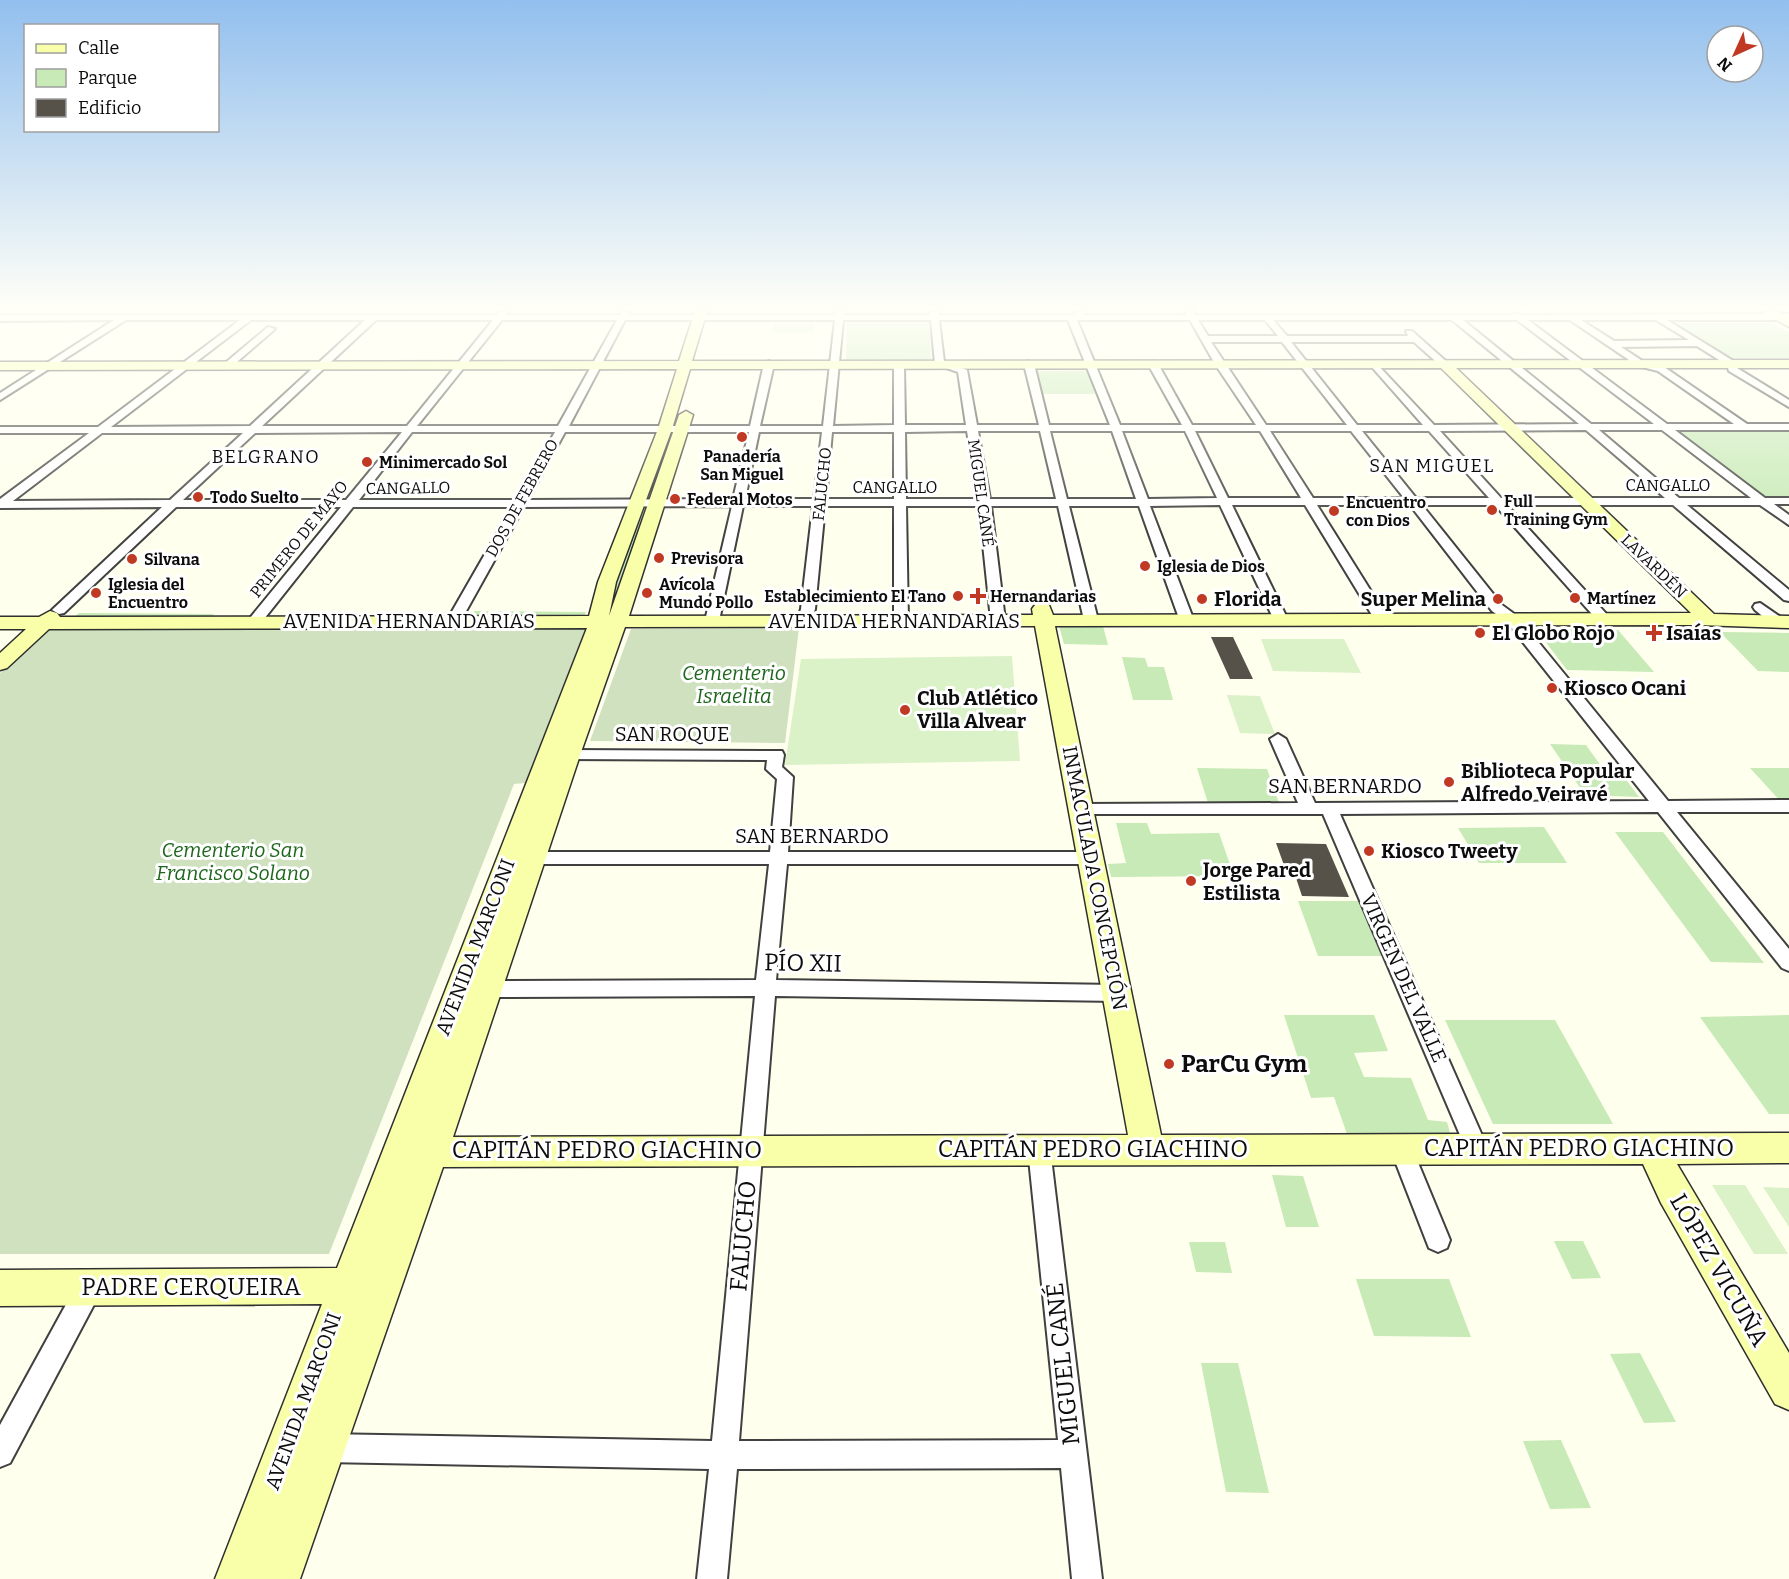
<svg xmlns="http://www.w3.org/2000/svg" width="1789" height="1579" font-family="Bitter,serif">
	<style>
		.green { fill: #c7eab6 }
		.cemetery { fill: #cfe1be }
		.pitch { fill: #dbf1c8 }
		.building { fill: #565149 }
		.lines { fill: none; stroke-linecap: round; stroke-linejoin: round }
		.street-casing { stroke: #404040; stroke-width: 4 }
		.secondary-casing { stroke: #2f2f2f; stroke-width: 3 }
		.street { fill: #fff; fill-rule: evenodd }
		.secondary { fill: #f8ffa8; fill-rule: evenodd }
		.poi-dot { fill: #c03a23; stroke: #fff; stroke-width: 2 }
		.labels { text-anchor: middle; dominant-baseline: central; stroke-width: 6; stroke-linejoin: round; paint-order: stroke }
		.far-poi-label { font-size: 16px; font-weight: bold; fill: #0d0d0d; stroke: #fff; text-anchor: start }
		.far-street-label { font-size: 16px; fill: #0d0d0d; stroke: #fff }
		.far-neighbourhood-label { font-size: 18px; letter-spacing: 1.5px; fill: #0d0d0d; stroke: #fff }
		.poi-label { font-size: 20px; font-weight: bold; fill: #0d0d0d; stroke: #fff; text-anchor: start }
		.street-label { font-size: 20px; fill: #0d0d0d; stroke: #fff }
		.park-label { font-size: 20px; font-style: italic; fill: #1d661c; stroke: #fff }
		.near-street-label { font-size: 24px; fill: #0d0d0d; stroke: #fff }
		.near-poi-label { font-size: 24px; font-weight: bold; fill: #0d0d0d; stroke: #fff; text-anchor: start }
	</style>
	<rect width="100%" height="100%" fill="#ffffed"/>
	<!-- green -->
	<g class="green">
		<rect x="848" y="311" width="81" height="5"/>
		<path d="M847 321H929L931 361 846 362Z"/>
		<path d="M1674 323H1771L1789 332V358H1731Z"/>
		<path d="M1034 371H1088L1095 394H1040Z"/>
		<path d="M1681 432H1789V500H1777L1764 496Z"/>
		<path d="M641 509H650L618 602H607Z"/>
		<path d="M474 611 586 612 583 619 470 618Z"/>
		<path d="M79 613 214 614 210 619H72Z"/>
		<path d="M1059 626H1103L1108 645 1064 644Z"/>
		<path d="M1535 628 1618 630 1654 672 1567 670Z"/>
		<path d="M1720 632 1789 633V672L1758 671Z"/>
		<path d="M1122 657 1145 658 1148 667H1164L1173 700H1133Z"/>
		<path d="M1550 744 1586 745 1611 780 1627 781 1639 797 1585 795Z"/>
		<path d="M1197 768 1267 769 1279 803H1208Z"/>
		<path d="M1750 768H1789V803H1782Z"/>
		<path d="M1116 823H1147L1151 834 1219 833 1234 876 1111 877 1108 864 1126 863Z"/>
		<path d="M1544 827 1567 863H1479L1458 828Z"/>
		<path d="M1615 832H1663L1764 963 1711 962Z"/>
		<path d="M1298 901H1358L1382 956H1318Z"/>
		<path d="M1284 1015H1374L1388 1051 1354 1053 1364 1077 1411 1078 1428 1120 1447 1122 1450 1133 1347 1134 1334 1097 1311 1098Z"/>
		<path d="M1789 1015V1114H1769L1700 1017Z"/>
		<path d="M1445 1020H1555L1613 1124H1493Z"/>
		<path d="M1272 1175 1303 1176 1319 1227H1286Z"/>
		<path d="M1554 1241H1583L1601 1278 1572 1279Z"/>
		<path d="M1189 1242H1225L1232 1273 1196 1272Z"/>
		<path d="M1356 1279H1449L1471 1337 1374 1336Z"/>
		<path d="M1640 1353 1676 1422 1644 1423 1610 1354Z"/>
		<path d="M1201 1363H1238L1269 1493 1226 1492Z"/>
		<path d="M1561 1440 1591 1508 1550 1509 1523 1441Z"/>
	</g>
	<!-- cemetery -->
	<g class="cemetery">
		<path d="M586 627 525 783 514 784 329 1254H0V673L48 628Z"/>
		<path d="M799 628 785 743 590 741 631 629Z"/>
	</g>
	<!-- pitch -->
	<g class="pitch">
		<path d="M774 323H815L813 333H772Z"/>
		<path d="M1261 639H1344L1361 673 1273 671Z"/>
		<path d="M1012 656 1020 761 785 765 801 659Z"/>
		<path d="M1227 695 1260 696 1275 734 1240 733Z"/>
		<path d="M1712 1185H1745L1788 1254H1754Z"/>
		<path d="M1763 1187 1789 1188V1227Z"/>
	</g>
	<!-- building -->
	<g class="building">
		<path d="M1211 637H1233L1253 679H1230Z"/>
		<path d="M1276 843 1326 844 1349 897 1302 896 1293 869 1285 868Z"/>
	</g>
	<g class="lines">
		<!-- street casing -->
		<g class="street-casing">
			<g id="street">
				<path d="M500 311H507L506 315H620L622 311H630L628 315H835L836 311H844V315H930V311H938L939 315H1073L1077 311H1083L1084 315H1187L1185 311H1193L1195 315H1512L1516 313 1521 315 1789 314V320H1667L1735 362 1737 368 1789 400V407L1729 371 1727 365 1697 346 1621 347 1644 362 1664 367 1747 424H1789V430H1675L1765 498H1789V504H1774L1789 515V525L1760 505H1687L1789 590V601L1784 600 1673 505H1507L1611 619 1604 623 1599 622 1495 505H1422L1502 605 1517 616 1668 801 1789 800V812H1677L1789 949V971L1782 968 1658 812 1340 814 1488 1149 1485 1156 1477 1159 1469 1156 1466 1149 1323 814H1075L1073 810 1075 806 1081 804 1298 803 1270 739 1278 734 1286 739 1315 803 1649 801 1507 622 1492 611 1410 505H1317L1389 620 1382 624 1375 620 1305 505H1232L1288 620 1281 624 1274 620 1220 505 1150 506 1194 621 1187 625 1180 621 1139 506H1069L1098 620 1091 624 1084 620 1058 506H991L1005 620 998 624 991 620 979 506H906L908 621 901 625 894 621V506H825L815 609 811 621 804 625 797 621 801 609 813 506H743L719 621 712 625 705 621 732 506 524 507 460 622 453 626 446 622 512 507H353L260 624 255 625 248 621 250 618 341 507H176L64 613 59 614 52 610 162 507 0 508V499L89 433H0V427H98L240 320H126L0 400V393L114 320 0 321V315H497ZM251 320H365L250 426 111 427ZM376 320H493L407 426H262ZM502 320H617L558 426H417ZM625 320H835L823 426H760L774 364 769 361 764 364 750 426H569ZM843 320H931L935 364 958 372 966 425H905L904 365 899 362 894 365V425L833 426ZM939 320H1068L1110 425H1049L1034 364 1029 361 1024 364 1039 425H977L967 370 944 362ZM1077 320H1190L1215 364 1256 425H1192L1158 364 1153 361 1148 364 1182 425H1120ZM1198 320H1265L1278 336H1208ZM1273 320H1452L1579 424 1434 425 1374 361 1371 362V366L1423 425H1357L1291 342H1414L1441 366 1449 364 1412 331H1406L1408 336H1287ZM1463 320H1517L1654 424H1591ZM1528 320H1570L1638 366 1658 371 1734 424H1667ZM1581 320H1656L1689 340 1614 341ZM1211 342H1282L1347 425H1266ZM1586 430 1665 498H1501L1440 431ZM1599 430H1662L1751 498H1679ZM967 431 978 499H906L905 432ZM978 431H1040L1056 499H990ZM1050 431H1112L1136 499H1067ZM1122 431H1185L1217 498 1148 499ZM1195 431H1260L1301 498H1228ZM1270 431H1351L1404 498H1313ZM1362 431H1429L1489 498H1416ZM402 432 346 500H183L255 433ZM412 432H555L516 500H359ZM565 432H749L733 499 528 500ZM759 432H822L814 499H745ZM832 432H894V499H826ZM102 433H243L170 500 13 501Z"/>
				<path d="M268 327 275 329 230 368H224V364Z"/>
				<path d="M1760 603 1782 618 1784 621 1782 624H1772L1755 610 1753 607 1755 604Z"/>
				<path d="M568 750 782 751 784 755 782 767 793 777 788 852H1091L1097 854 1100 858 1097 862 1091 864H787L776 980 1118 985 1125 987 1128 993 1125 999 1118 1001 775 996 739 1441 1058 1440 1028 1149 1031 1142 1039 1139 1047 1142 1050 1149 1102 1579H1072L1061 1468 737 1469 727 1579H697L709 1469 324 1462 314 1458 310 1448 314 1438 324 1434 712 1441 755 996 488 997 481 995 478 989 481 983 488 981 756 980 769 864H533L527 862 524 858 527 854 533 852H770L777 779 766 769 767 760 562 759 560 755Z"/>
				<path d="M1401 1138 1409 1141 1450 1240 1447 1248 1438 1252 1429 1248 1390 1148 1393 1141Z"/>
				<path d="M89 1275 98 1279 102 1288 98 1297 10 1463 0 1467V1425L80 1279Z"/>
			</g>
		</g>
		<!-- secondary casing -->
		<g class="secondary-casing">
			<g id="secondary">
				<path d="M695 311H707L692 361 1789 360V368H1456L1714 614 1789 616V628L1698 625 1055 626 1161 1135 1789 1133V1163L1677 1164 1789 1353V1410L1775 1404 1661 1203 1643 1164 443 1167 300 1579H215L322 1304 0 1306V1270L337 1268 587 628 49 629 7 668 0 670V653L26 629H0V617H39L50 611 57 613 60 617 589 616 598 582 658 429 677 369 0 370V362L679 361ZM1441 368 1691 613 1053 615 1049 605H1035L1032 609 1033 615 629 616 693 415 686 411 679 415 609 616 616 582 672 429 690 369ZM1035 626 1128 1135 453 1137 580 755 625 627Z"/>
				<path d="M1761 311H1776L1789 318V327Z"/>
			</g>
		</g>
		<!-- street -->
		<use href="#street" class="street"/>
		<!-- secondary -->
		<use href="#secondary" class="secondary"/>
	</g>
	<!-- sky -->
	<linearGradient id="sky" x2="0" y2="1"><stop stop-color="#92bfee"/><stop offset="0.58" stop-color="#fffff7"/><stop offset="1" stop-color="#fffff7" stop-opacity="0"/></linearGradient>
	<rect width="1789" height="532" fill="url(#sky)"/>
	<!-- markers -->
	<g class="poi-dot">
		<circle cx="742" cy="437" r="6"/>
		<circle cx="367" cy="462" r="6"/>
		<circle cx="198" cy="497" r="6"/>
		<circle cx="675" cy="499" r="6"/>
		<circle cx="1492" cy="510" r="6"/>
		<circle cx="1334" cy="511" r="6"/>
		<circle cx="659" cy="558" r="6"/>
		<circle cx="132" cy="559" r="6"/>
		<circle cx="1145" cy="566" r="6"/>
		<circle cx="96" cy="593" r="6"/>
		<circle cx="647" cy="593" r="6"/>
		<circle cx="958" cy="596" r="6"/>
		<path d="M975 587h6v6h6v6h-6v6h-6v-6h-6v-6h6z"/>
		<circle cx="1575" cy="598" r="6"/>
		<circle cx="1202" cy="599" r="6"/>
		<circle cx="1498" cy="599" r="6"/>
		<circle cx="1480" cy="633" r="6"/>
		<path d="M1651 624h6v6h6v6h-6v6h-6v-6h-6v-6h6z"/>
		<circle cx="1552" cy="688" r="6"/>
		<circle cx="905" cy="710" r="6"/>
		<circle cx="1449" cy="782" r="6"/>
		<circle cx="1369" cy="851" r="6"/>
		<circle cx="1191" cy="881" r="6"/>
		<circle cx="1169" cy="1064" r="6"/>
	</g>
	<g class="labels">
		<!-- far-poi labels -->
		<g class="far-poi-label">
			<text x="742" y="456" text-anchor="middle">Panadería<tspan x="742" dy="18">San Miguel</tspan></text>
			<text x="379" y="462">Minimercado Sol</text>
			<text x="210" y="497">Todo Suelto</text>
			<text x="687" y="499">Federal Motos</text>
			<text x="1504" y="501">Full<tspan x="1504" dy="18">Training Gym</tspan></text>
			<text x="1346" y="502">Encuentro<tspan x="1346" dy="18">con Dios</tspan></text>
			<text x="671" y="558">Previsora</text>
			<text x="144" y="559">Silvana</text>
			<text x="1157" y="566">Iglesia de Dios</text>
			<text x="108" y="584">Iglesia del<tspan x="108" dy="18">Encuentro</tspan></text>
			<text x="659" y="584">Avícola<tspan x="659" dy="18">Mundo Pollo</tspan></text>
			<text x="946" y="596" text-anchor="end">Establecimiento El Tano</text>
			<text x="990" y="596">Hernandarias</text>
			<text x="1587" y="598">Martínez</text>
		</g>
		<!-- far-street labels -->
		<g class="far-street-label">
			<text transform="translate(822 484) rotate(-84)">FALUCHO</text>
			<text x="1668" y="485">CANGALLO</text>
			<text x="895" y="487">CANGALLO</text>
			<text transform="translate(408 488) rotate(-1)">CANGALLO</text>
			<text transform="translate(981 493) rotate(82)">MIGUEL CANÉ</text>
			<text transform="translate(522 498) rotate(-61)">DOS DE FEBRERO</text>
			<text transform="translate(299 539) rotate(-51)">PRIMERO DE MAYO</text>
			<text transform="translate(1654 566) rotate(44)">LAVARDÉN</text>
		</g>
		<!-- far-neighbourhood labels -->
		<g class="far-neighbourhood-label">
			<text x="266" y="457">BELGRANO</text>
			<text x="1432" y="466">SAN MIGUEL</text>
		</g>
		<!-- poi labels -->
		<g class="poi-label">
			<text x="1214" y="599">Florida</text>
			<text x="1486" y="599" text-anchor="end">Super Melina</text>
			<text x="1492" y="633">El Globo Rojo</text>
			<text x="1666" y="633">Isaías</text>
			<text x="1564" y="688">Kiosco Ocani</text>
			<text x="917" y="698">Club Atlético<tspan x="917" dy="23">Villa Alvear</tspan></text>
			<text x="1461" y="771">Biblioteca Popular<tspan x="1461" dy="23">Alfredo Veiravé</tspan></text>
			<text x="1381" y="851">Kiosco Tweety</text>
			<text x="1203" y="870">Jorge Pared<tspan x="1203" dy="23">Estilista</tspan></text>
		</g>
		<!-- street labels -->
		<g class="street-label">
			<text x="409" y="621">AVENIDA HERNANDARIAS</text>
			<text x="894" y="621">AVENIDA HERNANDARIAS</text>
			<text x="672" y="734">SAN ROQUE</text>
			<text x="1345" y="786">SAN BERNARDO</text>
			<text x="812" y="836">SAN BERNARDO</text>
			<text transform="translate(1095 878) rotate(79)">INMACULADA CONCEPCIÓN</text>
			<text transform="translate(475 947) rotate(-69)">AVENIDA MARCONI</text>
			<text transform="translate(1404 978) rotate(66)">VIRGEN DEL VALLE</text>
			<text transform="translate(303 1401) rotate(-70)">AVENIDA MARCONI</text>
		</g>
		<!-- park labels -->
		<g class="park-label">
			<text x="734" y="673">Cementerio<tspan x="734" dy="23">Israelita</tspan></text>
			<text x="233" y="850">Cementerio San<tspan x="233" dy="23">Francisco Solano</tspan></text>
		</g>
		<!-- near-street labels -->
		<g class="near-street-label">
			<text transform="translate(803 963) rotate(1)">PÍO XII</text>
			<text x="1579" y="1148">CAPITÁN PEDRO GIACHINO</text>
			<text x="1093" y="1149">CAPITÁN PEDRO GIACHINO</text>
			<text x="607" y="1150">CAPITÁN PEDRO GIACHINO</text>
			<text transform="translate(743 1236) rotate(-85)">FALUCHO</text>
			<text transform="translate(1719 1270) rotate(60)">LÓPEZ VICUÑA</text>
			<text x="191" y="1287">PADRE CERQUEIRA</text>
			<text transform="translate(1063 1364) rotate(-96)">MIGUEL CANÉ</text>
		</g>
		<!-- near-poi labels -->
		<g class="near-poi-label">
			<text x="1181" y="1064">ParCu Gym</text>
		</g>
	</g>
	<!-- legend -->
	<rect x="24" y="24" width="195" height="108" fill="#ffffff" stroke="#9e9e9e" stroke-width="1.5"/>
	<rect x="36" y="44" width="30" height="9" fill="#f8ffa8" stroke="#9e9e9e" stroke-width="1.5"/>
	<text x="78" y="54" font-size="18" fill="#0d0d0d">Calle</text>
	<rect x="36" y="69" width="30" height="18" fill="#c7eab6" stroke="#9e9e9e" stroke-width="1.5"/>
	<text x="78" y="84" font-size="18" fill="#0d0d0d">Parque</text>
	<rect x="36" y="99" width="30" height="18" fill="#565149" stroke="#9e9e9e" stroke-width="1.5"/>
	<text x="78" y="114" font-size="18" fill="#0d0d0d">Edificio</text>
	<!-- north arrow -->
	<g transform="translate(1735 54) rotate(225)"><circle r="28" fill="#ffffff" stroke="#9e9e9e" stroke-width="1.5"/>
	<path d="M0-4.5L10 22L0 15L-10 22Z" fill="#c03a23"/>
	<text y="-9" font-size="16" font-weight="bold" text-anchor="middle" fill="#0d0d0d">N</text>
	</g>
</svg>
